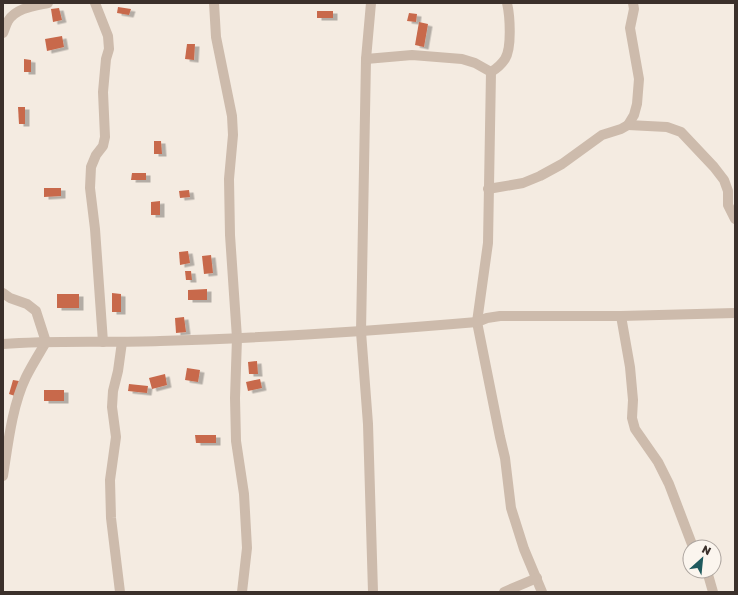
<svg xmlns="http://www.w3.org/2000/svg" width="738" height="595" font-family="'Golos Text',sans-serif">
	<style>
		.building { fill: #c8694b; filter: url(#shadow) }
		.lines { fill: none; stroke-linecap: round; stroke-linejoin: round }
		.street { stroke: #cdbbac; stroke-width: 10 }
	</style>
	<defs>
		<filter id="shadow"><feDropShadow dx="4.5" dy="2.5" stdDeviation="0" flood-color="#0004"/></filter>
	</defs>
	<rect width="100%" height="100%" fill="#f4ebe1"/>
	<!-- building -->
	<g class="building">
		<path d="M118 7 131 9 129 15 117 13Z"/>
		<path d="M59 8 62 20 53 22 51 9Z"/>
		<rect x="317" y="11" width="16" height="7"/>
		<path d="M409 13 417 14 416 22 407 21Z"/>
		<path d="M419 22 428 24 424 47 415 45Z"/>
		<path d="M62 36 64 47 47 51 45 39Z"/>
		<path d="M187 44H195L194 60 185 59Z"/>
		<path d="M24 59 31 60V72H24Z"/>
		<path d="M18 107H25V124H19Z"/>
		<path d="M154 141H161L162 154H154Z"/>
		<path d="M132 173H146V180H131Z"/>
		<path d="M44 188H61V196L44 197Z"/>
		<path d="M189 190 190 197 180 198 179 191Z"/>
		<path d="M160 201V215H151V202Z"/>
		<path d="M188 251 190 263 180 265 179 252Z"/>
		<path d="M211 255 213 273 204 274 202 256Z"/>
		<path d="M185 271H191L192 280H186Z"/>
		<path d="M207 289V300H188V290Z"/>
		<path d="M112 293 121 294V312H112Z"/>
		<rect x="57" y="294" width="22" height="14"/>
		<path d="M184 317 186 332 176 333 175 318Z"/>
		<path d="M257 361 258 374H249L248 362Z"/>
		<path d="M187 368 200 370 198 382 185 380Z"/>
		<path d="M165 374 167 385 152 389 149 378Z"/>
		<path d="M260 379 262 388 248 391 246 382Z"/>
		<path d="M13 380 19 381 15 396 9 394Z"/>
		<path d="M129 384 148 386 147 393 128 391Z"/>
		<rect x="44" y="390" width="20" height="11"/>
		<path d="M195 435H216V443H196Z"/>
	</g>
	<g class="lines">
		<!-- street -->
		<g class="street">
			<path d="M95 3 108 36 109 49 106 59 103 92 105 137 103 146 96 155 91 167 90 188 95 229 103 342"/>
			<path d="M214 3 216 37 232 116 233 135 229 179 230 235 237 338 235 398 236 441 244 494 247 548 242 592"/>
			<path d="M371 3 366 59 361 332 368 424 373 592"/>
			<path d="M3 33C5 29 6 24 8 21 16 8 34 6 48 3"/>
			<path d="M366 59 412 55 462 59 475 63 491 72"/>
			<path d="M491 72 488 243 477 322 500 437 505 458 511 508 524 549 542 592"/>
			<path d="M491 72C496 69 501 65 505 59 512 48 510 16 507 3"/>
			<path d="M628 125 667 127 681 132 714 167 724 180 728 191V205L735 219"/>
			<path d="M488 189 523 183 540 176 562 164 602 135 621 129 628 125 634 115 637 104 639 79 630 28 634 9 633 3"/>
			<path d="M3 293 10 298 27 304 36 311 46 342C39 354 32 365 26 377 12 406 8 444 3 476"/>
			<path d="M621 316 630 367 633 400 632 418 635 429 658 462 669 484 693 547"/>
			<path d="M3 344C55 340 108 343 160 341 266 338 372 331 477 322L487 318 500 316H621L735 313"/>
			<path d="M707 571 713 592"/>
			<path d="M120 592 111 518 110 480 116 437 112 407 113 391 118 371 122 342"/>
			<path d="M504 592 537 578"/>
		</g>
	</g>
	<!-- border -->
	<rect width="738" height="595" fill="none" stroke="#3b302b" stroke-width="8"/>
	<!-- north arrow -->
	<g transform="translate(702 559) rotate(27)"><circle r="19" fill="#fbf5ee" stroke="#aea6a0"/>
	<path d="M0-3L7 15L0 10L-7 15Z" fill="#1f5a5e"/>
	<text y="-6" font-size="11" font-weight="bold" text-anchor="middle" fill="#3b302b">N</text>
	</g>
</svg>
